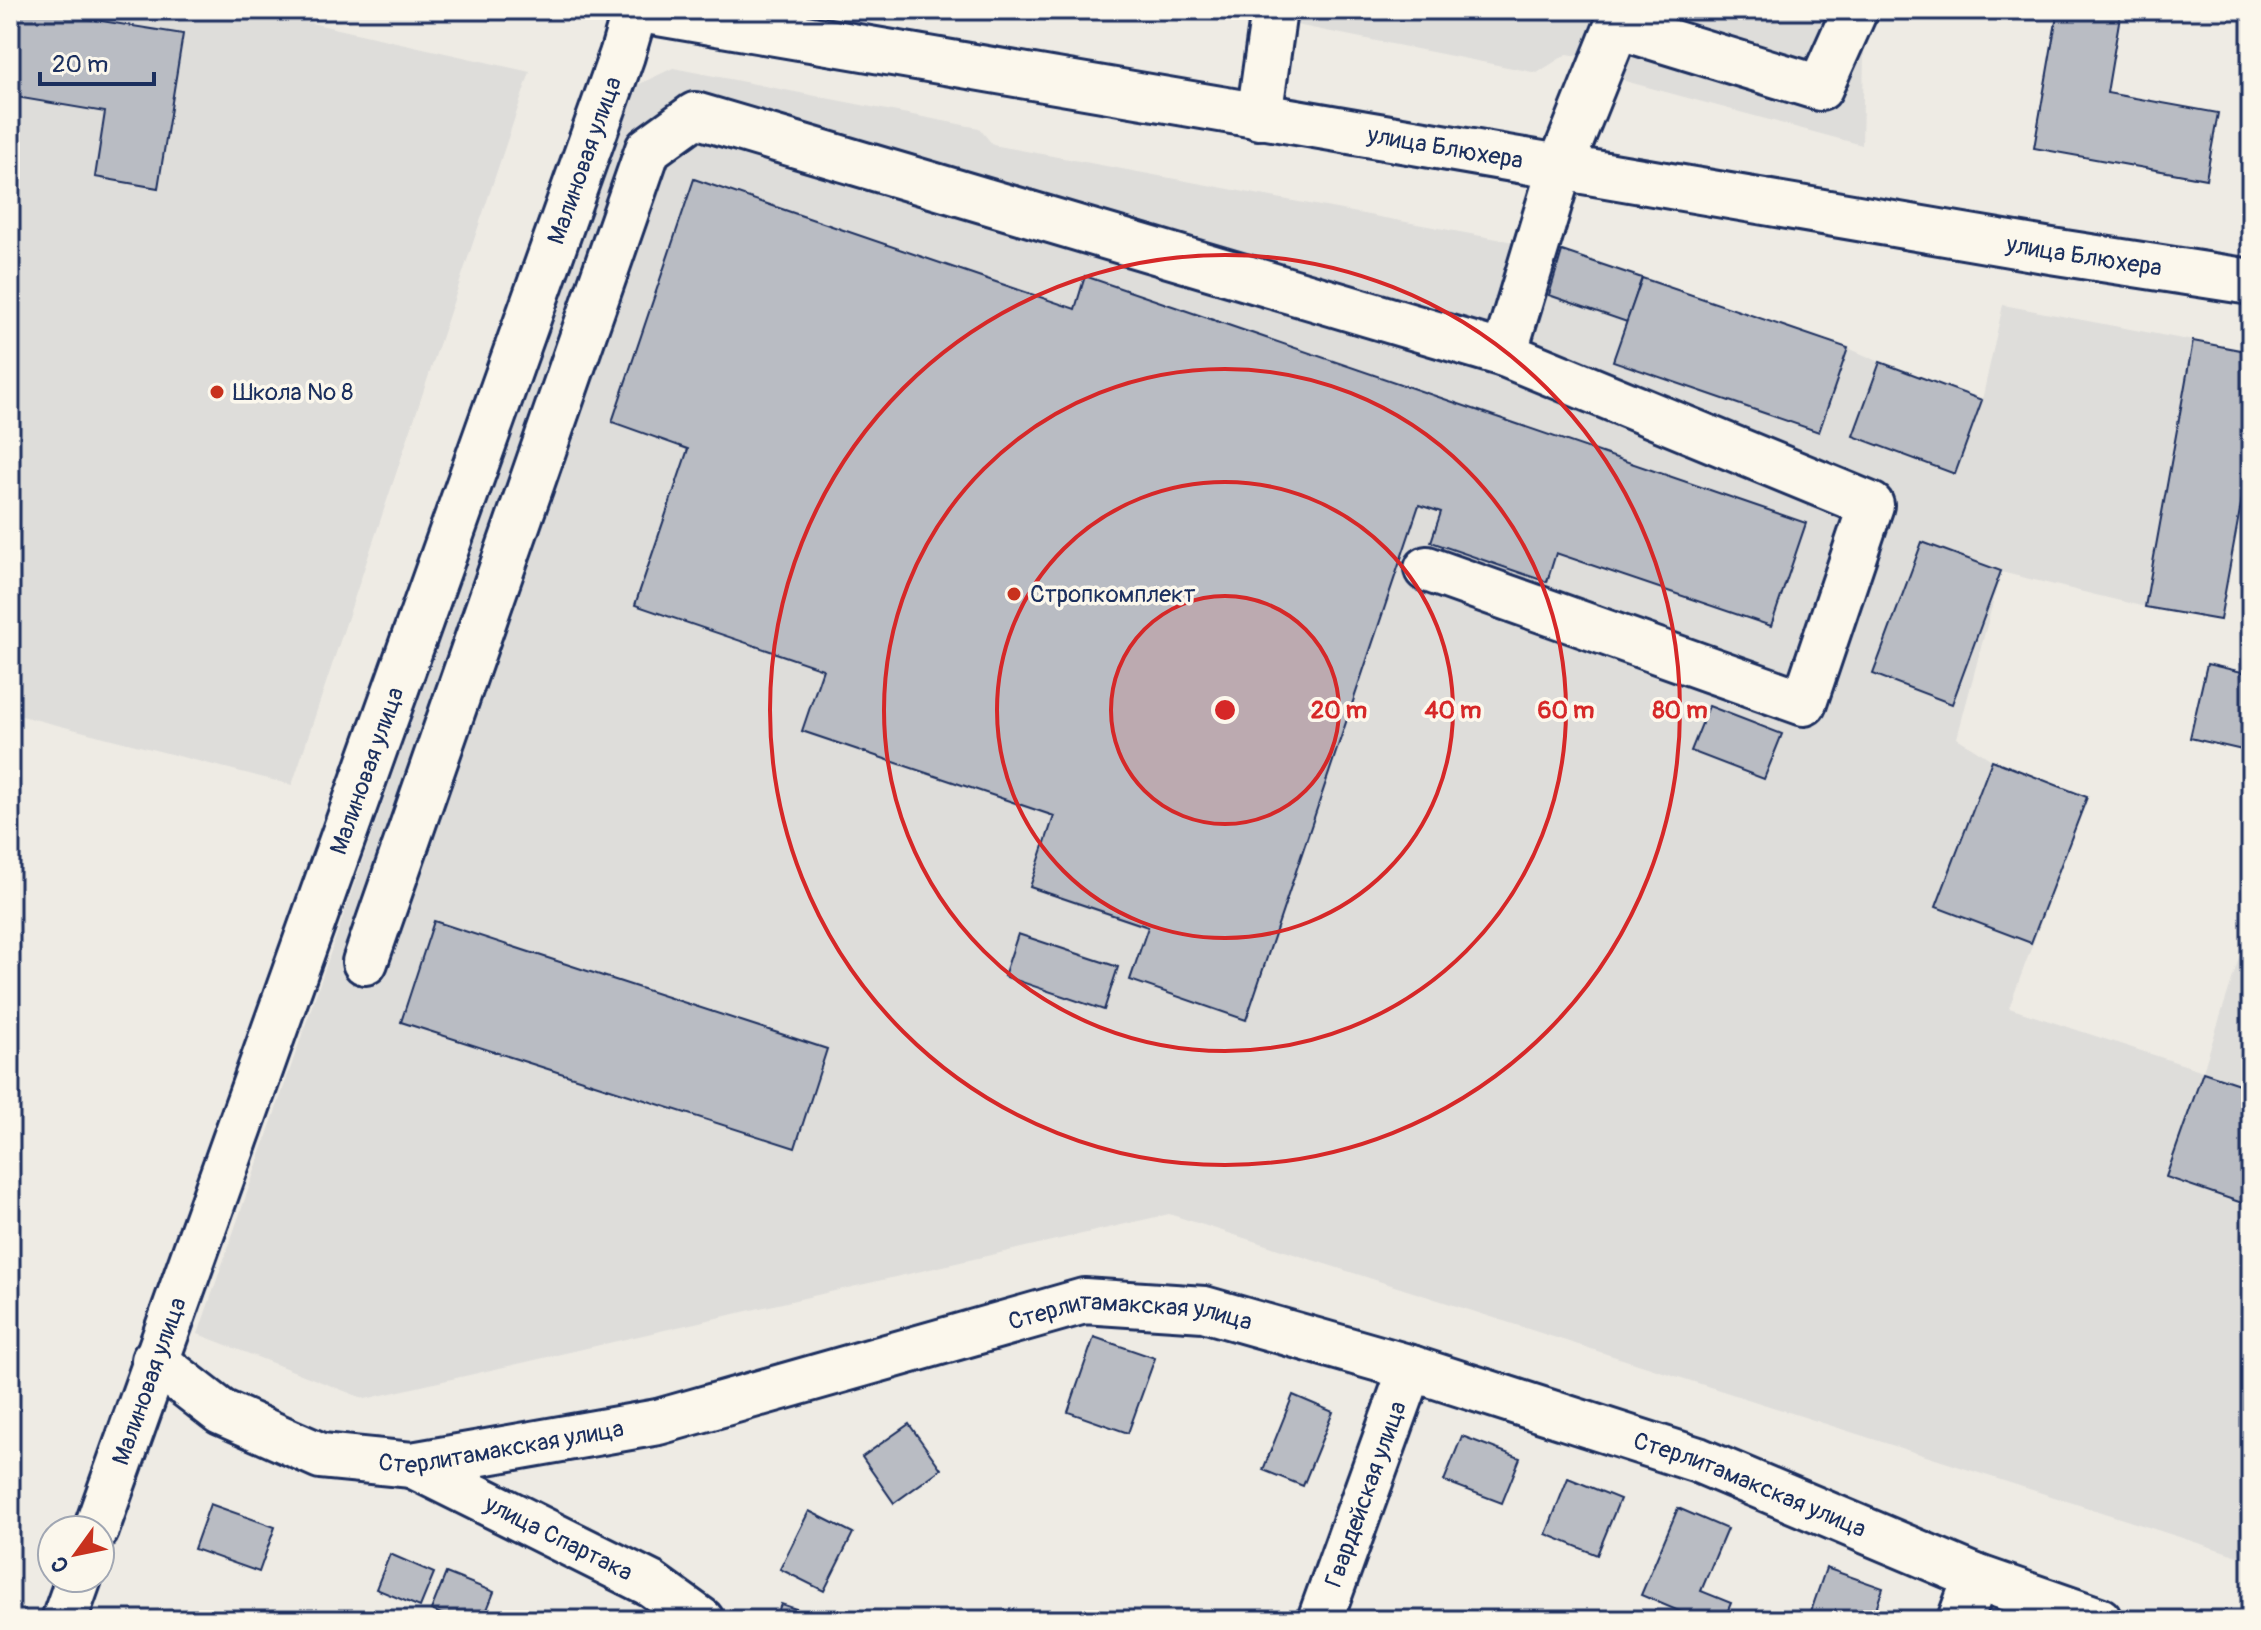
<svg xmlns="http://www.w3.org/2000/svg" width="2261" height="1630" font-family="Pangolin,sans-serif">
	<style>
		.built { fill: #deddda }
		.building { fill: #b9bcc3; stroke: #1b2f5e; stroke-width: 2 }
		.lines { fill: none; stroke-linecap: round; stroke-linejoin: round }
		.minor-casing { stroke: #1b2f5e; stroke-width: 50 }
		.major-casing { stroke: #1b2f5e; stroke-width: 50 }
		.minor { stroke: #fbf7ec; stroke-width: 44 }
		.major { stroke: #fbf7ec; stroke-width: 44 }
		.ring { fill: none; stroke: #d62828; stroke-width: 4 }
		.poi-dot { fill: #c8321e; stroke: #fbf7ec; stroke-width: 3 }
		.labels { text-anchor: middle; dominant-baseline: central; stroke-width: 7; stroke-linejoin: round; paint-order: stroke }
		.street-label { font-size: 24px; fill: #1b2f5e; stroke: #fbf7ec }
		.poi-label { font-size: 24px; fill: #1b2f5e; stroke: #fbf7ec; text-anchor: start }
		.centre { fill: #d62828; stroke: #fbf7ec; stroke-width: 4 }
		.ring-label { font-size: 24px; text-anchor: middle; font-weight: bold; fill: #d62828; stroke: #fbf7ec; stroke-width: 7; stroke-linejoin: round; paint-order: stroke }
	</style>
	<rect width="100%" height="100%" fill="#eeebe4"/>
	<filter id="ink" filterUnits="userSpaceOnUse"><feTurbulence type="fractalNoise" baseFrequency=".0125" numOctaves="2"/><feDisplacementMap in="SourceGraphic" scale="16" xChannelSelector="R" yChannelSelector="G"/><feConvolveMatrix kernelMatrix="1 2 1 2 8 2 1 2 1" color-interpolation-filters="sRGB"/></filter>
	<g filter="url(#ink)">
		<!-- built -->
		<g class="built">
			<path d="M10 10H253L530 72 292 785 10 713Z"/>
			<path d="M1221 10H1865L1862 145 1625 81 1612 61 1567 54 1537 73Z"/>
			<path d="M673 68 979 128 993 145 1562 251 1642 278 1614 362 1819 432 1848 348 1880 362 1853 436 1954 474 1982 400 2003 305 2193 341 2145 607 2001 572 1957 738 1992 760 2087 797 2009 1008 2203 1071 2251 920V1560L1169 1214 365 1399 198 1334 631 88Z"/>
		</g>
		<!-- building -->
		<g class="building">
			<path d="M10 10H33L183 34 158 188 95 177 105 112 10 96Z"/>
			<path d="M2058 10H2121L2107 93 2218 113 2206 179 2034 148Z"/>
			<path d="M694 179 1075 309 1085 276 1806 523 1771 626 1556 553 1547 582 1431 542 1441 512 1419 505 1246 1020 1130 980 1148 927 1030 887 1054 816 802 731 823 669 635 605 688 449 612 422Z"/>
			<path d="M1562 251 1642 278 1627 322 1549 295Z"/>
			<path d="M1642 278 1848 348 1819 432 1613 361Z"/>
			<path d="M2193 341 2251 352V449L2220 620 2145 607Z"/>
			<path d="M1880 362 1982 400 1955 474 1853 436Z"/>
			<path d="M1922 542 2001 571 1952 704 1873 674Z"/>
			<path d="M2207 664 2251 674V752L2190 738Z"/>
			<path d="M1709 706 1782 734 1764 779 1691 751Z"/>
			<path d="M1992 760 2087 797 2031 943 1936 907Z"/>
			<path d="M434 921 827 1049 795 1148 401 1022Z"/>
			<path d="M1018 934 1118 967 1104 1010 1004 976Z"/>
			<path d="M2203 1072 2251 1088V1206L2166 1177Z"/>
			<path d="M1094 1337 1155 1358 1128 1433 1068 1412Z"/>
			<path d="M1293 1395 1333 1412 1303 1486 1263 1470Z"/>
			<path d="M909 1424 941 1469 894 1503 862 1457Z"/>
			<path d="M1462 1436 1520 1458 1502 1503 1444 1481Z"/>
			<path d="M1568 1478 1620 1499 1597 1555 1546 1534Z"/>
			<path d="M210 1504 275 1527 259 1572 194 1549Z"/>
			<path d="M1678 1508 1727 1529 1701 1591 1731 1603 1724 1620H1700L1641 1595Z"/>
			<path d="M809 1511 853 1533 824 1591 780 1569Z"/>
			<path d="M390 1554 434 1573 420 1607 376 1589Z"/>
			<path d="M1826 1568 1883 1588 1872 1620H1819L1809 1617Z"/>
			<path d="M446 1573 494 1592 483 1620H456L431 1610Z"/>
			<path d="M781 1604 829 1620H775Z"/>
		</g>
		<g class="lines">
			<!-- minor casing -->
			<g class="minor-casing">
				<g id="minor">
					<path d="M1259 117 1274 10"/>
					<path d="M1427 569 1804 703 1871 505 1504 354"/>
					<path d="M365 962 648 149 695 115 1504 354 1560 168 1617 26 1820 88 1855 10"/>
					<path id="s1" d="M154 1360 221 1412 321 1456 412 1465 658 1422 1084 1301 1204 1309 1411 1368 1698 1460 1976 1577 2099 1620"/>
					<path id="s2" d="M412 1465 651 1584 701 1620"/>
					<path id="s3" d="M96 1530 622 55 635 10"/>
					<path d="M64 1620 79 1578"/>
					<path id="s4" d="M1320 1620 1411 1368"/>
					<path d="M1960 1620 1976 1577"/>
				</g>
			</g>
			<!-- major casing -->
			<g class="major-casing">
				<g id="major">
					<path id="s5" d="M641 10 2051 251 2251 282"/>
				</g>
			</g>
			<!-- minor -->
			<use href="#minor" class="minor"/>
			<!-- major -->
			<use href="#major" class="major"/>
		</g>
	</g>
	<!-- distance rings -->
	<circle cx="1225" cy="710" r="114" fill="#d62828" fill-opacity=".12"/>
	<g class="ring">
		<circle cx="1225" cy="710" r="114"/>
		<circle cx="1225" cy="710" r="228"/>
		<circle cx="1225" cy="710" r="341"/>
		<circle cx="1225" cy="710" r="455"/>
	</g>
	<!-- markers -->
	<g class="poi-dot">
		<circle cx="217" cy="392" r="8"/>
		<circle cx="1014" cy="594" r="8"/>
	</g>
	<g class="labels">
		<!-- street labels -->
		<g class="street-label">
			<text stroke="none"><textPath href="#s5" startOffset="816">улица Блюхера</textPath></text>
			<text stroke="none"><textPath href="#s3" startOffset="1454">Малиновая улица</textPath></text>
			<text stroke="none"><textPath href="#s5" startOffset="1464">улица Блюхера</textPath></text>
			<text stroke="none"><textPath href="#s3" startOffset="806">Малиновая улица</textPath></text>
			<text stroke="none"><textPath href="#s1" startOffset="1024">Стерлитамакская улица</textPath></text>
			<text stroke="none"><textPath href="#s3" startOffset="158">Малиновая улица</textPath></text>
			<text stroke="none"><textPath href="#s1" startOffset="376">Стерлитамакская улица</textPath></text>
			<text stroke="none"><textPath href="#s1" startOffset="1672">Стерлитамакская улица</textPath></text>
			<text stroke="none"><textPath href="#s4" startOffset="134">Гвардейская улица</textPath></text>
			<text stroke="none"><textPath href="#s2" startOffset="164">улица Спартака</textPath></text>
		</g>
		<!-- poi labels -->
		<g class="poi-label">
			<text x="233" y="392">Школа № 8</text>
			<text x="1030" y="594">Стропкомплект</text>
		</g>
	</g>
	<circle cx="1225" cy="710" r="12" class="centre"/>
	<g class="ring-label">
		<text x="1339" y="718">20 m</text>
		<text x="1453" y="718">40 m</text>
		<text x="1566" y="718">60 m</text>
		<text x="1680" y="718">80 m</text>
	</g>
	<!-- margin -->
	<rect width="2261" height="1630" fill="none" stroke="#fbf7ec" stroke-width="40"/>
	<rect x="20" y="20" width="2221" height="1590" fill="none" stroke="#1b2f5e" stroke-width="3" filter="url(#ink)"/>
	<!-- north arrow -->
	<g transform="translate(76 1554) rotate(237)"><circle r="38" fill="#fbf7ec" stroke="#a1a7b3" stroke-width="2"/>
	<path d="M0-6L14 30L0 20L-14 30Z" fill="#c8321e"/>
	<text y="-12" font-size="22" font-weight="bold" text-anchor="middle" fill="#1b2f5e">С</text>
	</g>
	<!-- scale -->
	<path d="M40 72v12h114v-12" fill="none" stroke="#1b2f5e" stroke-width="4"/>
	<text x="52" y="72" font-size="24" fill="#1b2f5e" stroke="#fbf7ec" stroke-width="6" paint-order="stroke">20 m</text>
</svg>
